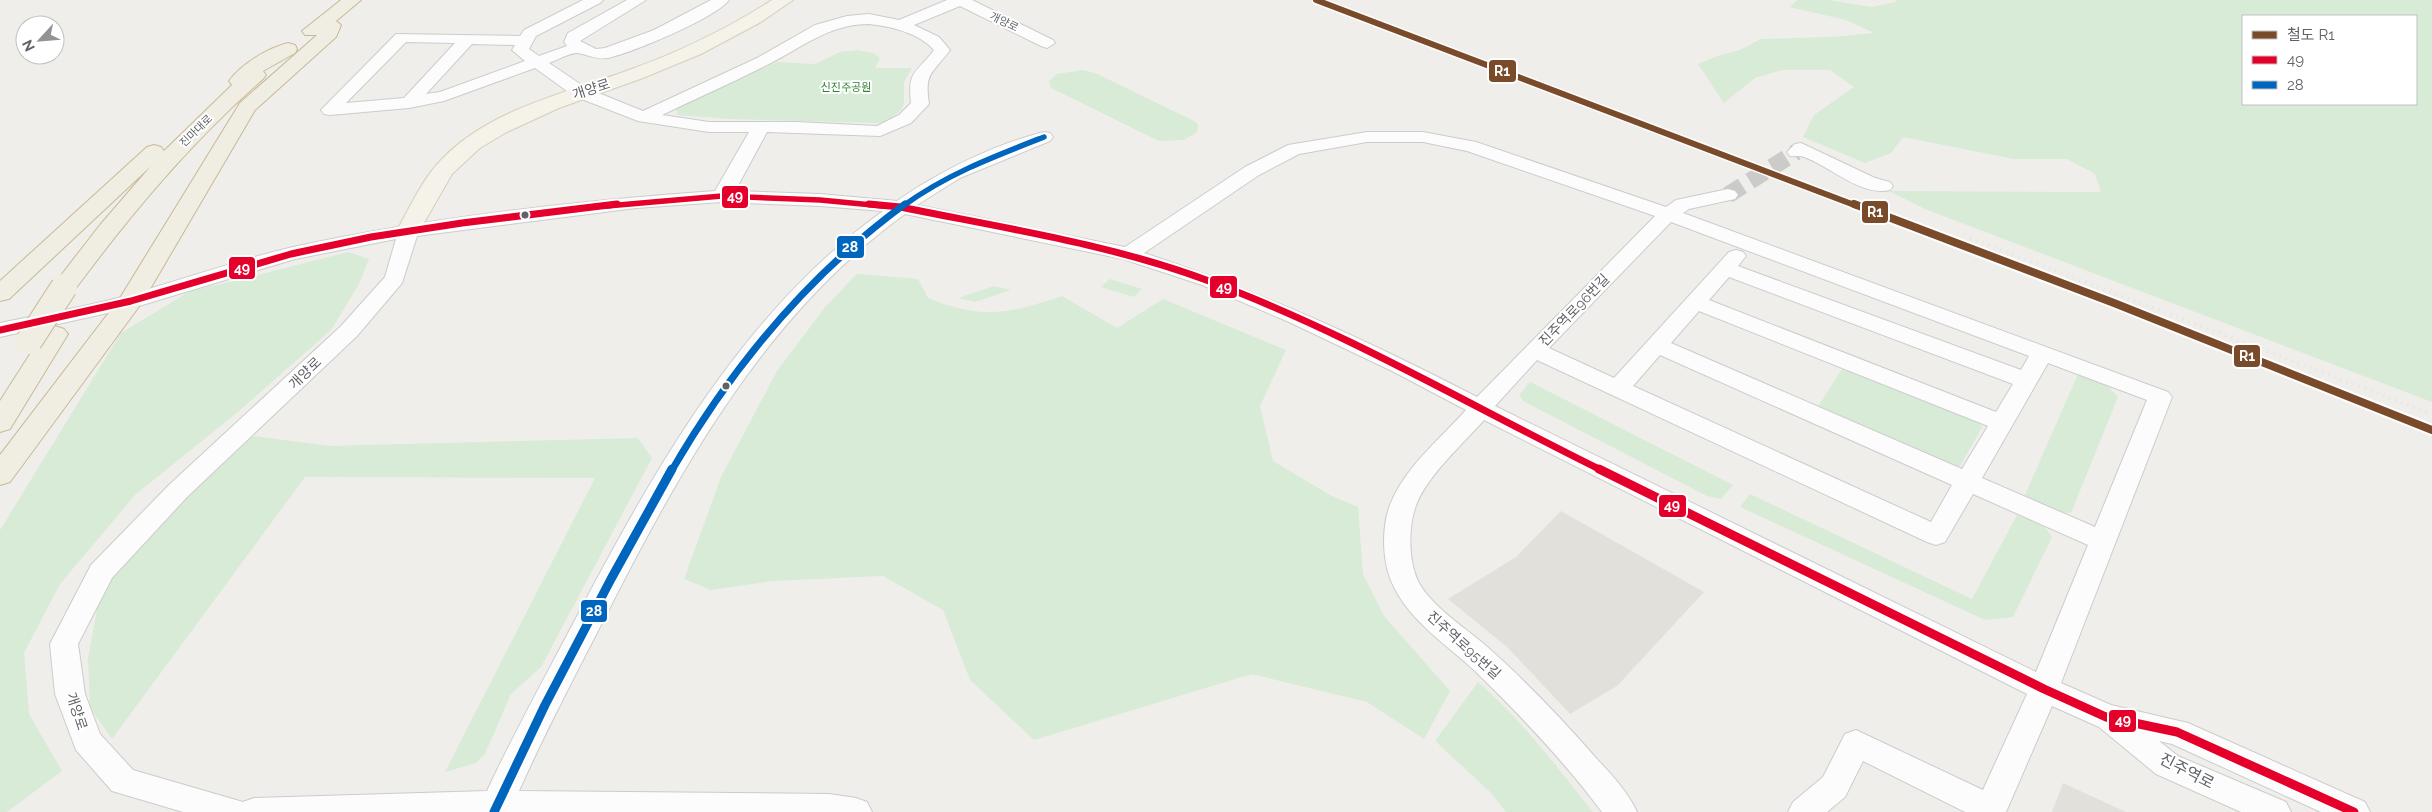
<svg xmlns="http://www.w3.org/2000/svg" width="2432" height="812" font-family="Raleway,'Noto Sans KR',sans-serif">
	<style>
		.education { fill: #e2e0da }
		.green { fill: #d8ebd6; fill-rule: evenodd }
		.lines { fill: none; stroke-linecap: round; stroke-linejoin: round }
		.minor-tunnel { stroke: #cbcbca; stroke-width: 17; stroke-dasharray: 17 9; stroke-linecap: butt }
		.minor-casing { stroke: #cbcccc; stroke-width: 2 }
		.major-casing { stroke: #d7ceb8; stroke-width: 2 }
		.highway-casing { stroke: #c8b996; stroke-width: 2 }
		.minor { fill: #fdfcfc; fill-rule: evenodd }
		.major { fill: #f4f2e9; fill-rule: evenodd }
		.highway { fill: #f0ede3; fill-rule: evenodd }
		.rail { stroke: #e4e4e4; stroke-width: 4; stroke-dasharray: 1 5.5; stroke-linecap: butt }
		.highway-bridge-casing { stroke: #c8b996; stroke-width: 28; stroke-linecap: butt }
		.highway-bridge { stroke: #f0ede3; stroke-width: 26 }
		.bus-1-far2-casing { stroke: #fff; stroke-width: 8 }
		.bus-1-far1-casing { stroke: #fff; stroke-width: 11 }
		.bus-1-casing { stroke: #fff; stroke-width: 12 }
		.bus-2-far2-casing { stroke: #fff; stroke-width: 8 }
		.bus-2-far1-casing { stroke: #fff; stroke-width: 11 }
		.bus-2-casing { stroke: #fff; stroke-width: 12 }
		.bus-1-far2 { stroke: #e4002b; stroke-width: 5.5 }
		.bus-1-far1 { stroke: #e4002b; stroke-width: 7 }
		.bus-1 { stroke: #e4002b; stroke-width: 9 }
		.bus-2-far2 { stroke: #0065bd; stroke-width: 5.5 }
		.bus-2-far1 { stroke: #0065bd; stroke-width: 7 }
		.bus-2 { stroke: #0065bd; stroke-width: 9 }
		.rail-1-far1-casing { stroke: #fff; stroke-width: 9 }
		.rail-1-casing { stroke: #fff; stroke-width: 12 }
		.rail-1-far1 { stroke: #7a4b2a; stroke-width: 6 }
		.rail-1 { stroke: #7a4b2a; stroke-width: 8 }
		.bus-dot { fill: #5f6368; stroke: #fff; stroke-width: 2 }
		.labels { text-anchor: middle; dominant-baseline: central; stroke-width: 4; stroke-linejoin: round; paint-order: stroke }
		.far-street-label { font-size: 11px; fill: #5f6368; stroke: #fff }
		.far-park-label { font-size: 11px; fill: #348238; stroke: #fff }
		.street-label { font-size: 14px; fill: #5f6368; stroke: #fff }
		.near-street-label { font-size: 16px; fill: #5f6368; stroke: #fff }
		.line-badge { stroke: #fff; stroke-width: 2 }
		.badge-label { font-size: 14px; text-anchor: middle; font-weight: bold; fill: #fff }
	</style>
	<rect width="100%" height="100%" fill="#efeeea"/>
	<!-- education -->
	<g class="education">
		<path d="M1561 511 1704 592 1617 686 1570 714 1507 647 1448 599 1516 557Z"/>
		<path d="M2063 783 2126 812H2052Z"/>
	</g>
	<!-- green -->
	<g class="green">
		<path d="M1798 0H1828L1872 7 1895 2 1897 0H2432V402L1925 209 1889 191 2101 192 2095 174 2067 159H2014L1903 137 1891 153 1865 163 1803 137 1814 115 1854 87 1830 70H1782L1755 78 1724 103 1698 64 1717 56 1740 50 1761 39 1831 37 1874 33 1846 20 1789 7ZM2243 16H2416V104H2243Z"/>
		<path d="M857 50 873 53 880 58 875 68H912L904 82V104L901 110 891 118 880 123 728 119 677 115 676 109 777 62 815 64 840 52Z"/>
		<path d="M1083 70 1095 73 1196 122 1198 125 1197 132 1184 140 1159 141 1051 88 1049 81 1057 74Z"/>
		<path d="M348 252 369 259 359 284 331 330 239 411 135 495 60 584 24 653 29 714 62 771 7 812H0V530L121 333 192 290 235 281Z"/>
		<path d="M857 274 918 279 928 298C982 320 1008 314 1062 296L1117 328 1163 299 1286 350 1260 406 1273 461 1330 495 1358 507 1363 574 1384 616 1450 691 1424 739 1367 702 1252 674 1034 740 970 680 943 610 883 576 772 581 711 590 684 579 721 477 777 371 826 306Z"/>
		<path d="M1110 279 1142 289 1134 297 1101 287Z"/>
		<path d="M994 286 1011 290 975 302 958 298Z"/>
		<path d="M1844 366 1971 415 1982 427 1960 466 1947 467 1817 408Z"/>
		<path d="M2079 372 2106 384 2118 397 2071 513 2058 512 2024 497Z"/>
		<path d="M1530 382 1733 485 1721 499 1707 496 1523 401 1519 395Z"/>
		<path d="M254 436 329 446 638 438 652 458 541 667 511 694 485 754 476 763 445 772 595 478 305 477 112 739 90 708 88 658 97 609 111 574 243 441Z"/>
		<path d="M1750 494 1972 599 2017 515 2044 526 2052 537 2013 617 1985 620 1740 507Z"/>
		<path d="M1478 682C1522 720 1557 767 1593 812H1506L1490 792 1435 741Z"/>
	</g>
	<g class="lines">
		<!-- minor-tunnel -->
		<path class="minor-tunnel" d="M1728 195 1796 152"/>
		<!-- minor casing -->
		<g class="minor-casing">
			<g id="minor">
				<path d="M583 0H603L600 3 536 36 529 49 539 56 567 46 564 42 568 33 627 0H646L580 41 596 49 605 48 654 30 711 0H729C716 18 631 53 608 58 596 60 589 55 578 53 571 52 557 60 549 63L586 88 643 111 757 58 815 25 847 16 869 14 899 20 947 0H972L1053 40 1055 43 1047 48 1041 46 960 6 914 25 939 37 950 50C933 74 924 71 929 104L911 123 880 136 767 132 735 191 820 194 897 201C938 172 995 144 1044 132L1050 133 1053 137 1050 141 960 178 917 205 1125 247 1245 167 1288 145 1367 132H1423L1476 142 1666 207 1676 200 1728 189 1735 191 1738 195 1735 199 1689 209 1683 213 2168 392 2172 397 2061 683 2111 705 2188 723 2365 802 2370 812H2321L2172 744 2159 741 2178 756 2286 802 2291 812H2241L2156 774 2099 727 2052 706 2006 812H1965L1863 761 1845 797 1827 812H1788L1793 802 1823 777 1845 734 1856 730 1983 790 2027 694 1484 420C1463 444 1429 474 1417 503 1408 524 1408 560 1418 581 1430 605 1464 627 1484 644 1524 679 1561 718 1596 758 1611 774 1628 792 1637 812H1602C1564 761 1520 715 1475 671 1447 645 1411 622 1394 587 1382 564 1381 529 1390 505 1404 468 1440 439 1466 410L1392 371 1289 322 1202 285 1123 259 905 214C765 315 681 468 604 619 575 676 545 732 519 791L829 794 856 798 867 802 872 812H183L112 791 76 750 55 694 50 644 91 565 169 485 341 326 385 277 396 239 295 259 139 306 0 337V323C43 314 87 307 129 295 184 279 238 260 293 247 431 217 573 201 715 191L749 132H709L638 121 574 96 535 68 444 101 409 108 330 115 324 114 321 110 396 34 520 36 524 30ZM869 24C890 26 919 33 934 50 917 73 907 70 911 103L899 115 877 126 796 122H709L662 115C697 98 732 83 767 65 801 48 829 24 869 24ZM406 42 455 43 404 98 346 103ZM472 44 515 45 512 50 525 61 440 92 426 94ZM1367 142H1423L1467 151 1655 216 1477 397C1369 341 1260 291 1144 253L1259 175 1299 154ZM722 202 820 206 883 211C742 312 654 470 575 620 545 677 514 733 487 791L254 798 243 802 133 770 100 734 85 694 78 644 112 578 187 497 357 336 402 283 417 236 636 208ZM1671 222 2029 356 2021 370 1738 266 1746 256 1743 252 1736 250 1729 252 1614 378 1549 348ZM1729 277 2013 384 1996 412 1709 300ZM1699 311 1988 426 1962 469 1671 343ZM1660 355 1952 485 1931 522 1633 386ZM1537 360 1927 542 1936 545 1945 542 1973 494 2088 545 2036 672 1495 406ZM2048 363 2147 400 2095 527 1982 478Z"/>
				<path d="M1801 143 1875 178 1890 182 1893 186 1890 190C1861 197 1830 166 1804 157 1800 155 1795 157 1790 156L1787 152 1795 144Z"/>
			</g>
		</g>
		<!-- major casing -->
		<g class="major-casing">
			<path id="major" d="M772 0H793L761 22 701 54 643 78 559 108 505 133 480 148 452 174 417 235 409 237 401 235 397 230C411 206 422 179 442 159 490 109 566 93 629 70 679 52 727 29 772 0Z"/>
		</g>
		<!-- highway casing -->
		<g class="highway-casing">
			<g id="highway">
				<path d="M341 0H361L336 21 341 25 336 37 255 110 143 301 10 482 0 485V455L120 298 240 103 317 35H305L302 31Z"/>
				<path d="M288 43 295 45 297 49 295 53 263 71 266 75 263 79C190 143 130 215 73 292L64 294 55 292 52 287 100 225 151 166 9 299 0 301V281L147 147 154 145 161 147 164 151 232 85 229 81C241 64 268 48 288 43Z"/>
				<path d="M55 326 64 329 68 334 10 429 0 432V401L46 329Z"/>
			</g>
		</g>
		<!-- minor -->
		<use href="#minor" class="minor"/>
		<!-- major -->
		<use href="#major" class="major"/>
		<!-- highway -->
		<use href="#highway" class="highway"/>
		<!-- rail -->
		<path class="rail" d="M1970 238 2432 414"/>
		<!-- highway-bridge casing -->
		<g class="highway-bridge-casing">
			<path id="highway-bridge" d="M29 341 64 287"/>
		</g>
		<!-- highway-bridge -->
		<use href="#highway-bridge" class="highway-bridge"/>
		<!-- bus-1-far2 casing -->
		<g class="bus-1-far2-casing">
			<path id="bus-1-far2" d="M607 206 722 196 820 200 883 206"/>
		</g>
		<!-- bus-1-far1 casing -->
		<g class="bus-1-far1-casing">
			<g id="bus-1-far1">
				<path d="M869 204 900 207C1004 228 1110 244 1209 281 1346 332 1471 406 1601 470"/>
				<path d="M0 330 131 301 291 254 371 237 462 223 617 204"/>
			</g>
		</g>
		<!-- bus-1 casing -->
		<g class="bus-1-casing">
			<path id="bus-1" d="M1599 469 2044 689 2106 717 2177 732 2354 812"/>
		</g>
		<!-- bus-2-far2 casing -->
		<g class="bus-2-far2-casing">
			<path id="bus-2-far2" d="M903 206C947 174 995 156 1044 137"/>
		</g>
		<!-- bus-2-far1 casing -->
		<g class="bus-2-far1-casing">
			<path id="bus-2-far1" d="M672 470C732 367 808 275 905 204"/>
		</g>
		<!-- bus-2 casing -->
		<g class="bus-2-casing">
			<path id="bus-2" d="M494 812 545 705 611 579 672 469"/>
		</g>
		<!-- bus-1-far2 -->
		<use href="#bus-1-far2" class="bus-1-far2"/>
		<!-- bus-1-far1 -->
		<use href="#bus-1-far1" class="bus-1-far1"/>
		<!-- bus-1 -->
		<use href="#bus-1" class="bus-1"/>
		<!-- bus-2-far2 -->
		<use href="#bus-2-far2" class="bus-2-far2"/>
		<!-- bus-2-far1 -->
		<use href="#bus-2-far1" class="bus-2-far1"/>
		<!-- bus-2 -->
		<use href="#bus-2" class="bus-2"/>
		<!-- rail-1-far1 casing -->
		<g class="rail-1-far1-casing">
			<path id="rail-1-far1" d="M1316 0 1857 206"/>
		</g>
		<!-- rail-1 casing -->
		<g class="rail-1-casing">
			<path id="rail-1" d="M1854 204 2114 303 2432 430"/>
		</g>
		<!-- rail-1-far1 -->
		<use href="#rail-1-far1" class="rail-1-far1"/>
		<!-- rail-1 -->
		<use href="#rail-1" class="rail-1"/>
	</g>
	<!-- markers -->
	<g class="bus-dot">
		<circle cx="525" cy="215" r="4.5"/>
		<circle cx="726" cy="386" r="4.5"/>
	</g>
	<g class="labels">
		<!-- far-street labels -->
		<g class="far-street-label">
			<text transform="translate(1004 22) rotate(26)">개양로</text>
			<text transform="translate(196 131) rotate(-44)">진마대로</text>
		</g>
		<!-- far-park labels -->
		<g class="far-park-label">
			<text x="846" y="87">신진주공원</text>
		</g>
		<!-- street labels -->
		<g class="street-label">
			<text transform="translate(591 89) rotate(-18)">개양로</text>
			<text transform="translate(1574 310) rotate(-46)">진주역로96번길</text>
			<text transform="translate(305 373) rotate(-44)">개양로</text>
			<text transform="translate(1464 645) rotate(42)">진주역로95번길</text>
			<text transform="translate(77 711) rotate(72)">개양로</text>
		</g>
		<!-- near-street labels -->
		<g class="near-street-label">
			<text transform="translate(2187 771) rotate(27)">진주역로</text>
		</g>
	</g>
	<g class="line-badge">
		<rect x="1488" y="59" width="29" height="24" rx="5" fill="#7a4b2a"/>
		<rect x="721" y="185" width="28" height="24" rx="5" fill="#e4002b"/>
		<rect x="1861" y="200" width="28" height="24" rx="5" fill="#7a4b2a"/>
		<rect x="836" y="235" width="29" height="24" rx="5" fill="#0065bd"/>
		<rect x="228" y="256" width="28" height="24" rx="5" fill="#e4002b"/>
		<rect x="1209" y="275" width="29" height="24" rx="5" fill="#e4002b"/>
		<rect x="2233" y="344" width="28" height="24" rx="5" fill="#7a4b2a"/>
		<rect x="1658" y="494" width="29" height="24" rx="5" fill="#e4002b"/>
		<rect x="580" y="599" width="28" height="24" rx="5" fill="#0065bd"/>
		<rect x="2108" y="709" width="29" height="24" rx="5" fill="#e4002b"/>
	</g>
	<g class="badge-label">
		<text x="1502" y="76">R1</text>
		<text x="735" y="201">49</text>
		<text x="1875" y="217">R1</text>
		<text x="850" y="252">28</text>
		<text x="242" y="273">49</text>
		<text x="1224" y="292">49</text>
		<text x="2247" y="361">R1</text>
		<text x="1672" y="510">49</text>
		<text x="594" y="616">28</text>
		<text x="2123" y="725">49</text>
	</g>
	<!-- legend -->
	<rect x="2242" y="15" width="175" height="90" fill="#ffffff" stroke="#bfc1c3"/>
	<rect x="2252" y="31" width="25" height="8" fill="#7a4b2a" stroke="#bfc1c3"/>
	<text x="2287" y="40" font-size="15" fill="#5f6368">철도 R1</text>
	<rect x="2252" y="56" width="25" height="8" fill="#e4002b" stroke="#bfc1c3"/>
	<text x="2287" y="65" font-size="15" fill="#5f6368">49</text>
	<rect x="2252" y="81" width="25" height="8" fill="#0065bd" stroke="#bfc1c3"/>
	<text x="2287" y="90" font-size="15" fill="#5f6368">28</text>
	<!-- north arrow -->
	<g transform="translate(40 40) rotate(244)"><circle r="24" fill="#ffffff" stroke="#bfc1c3"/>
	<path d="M0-4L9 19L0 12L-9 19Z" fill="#919496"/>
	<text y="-8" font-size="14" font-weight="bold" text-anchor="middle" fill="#5f6368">N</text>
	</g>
</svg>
